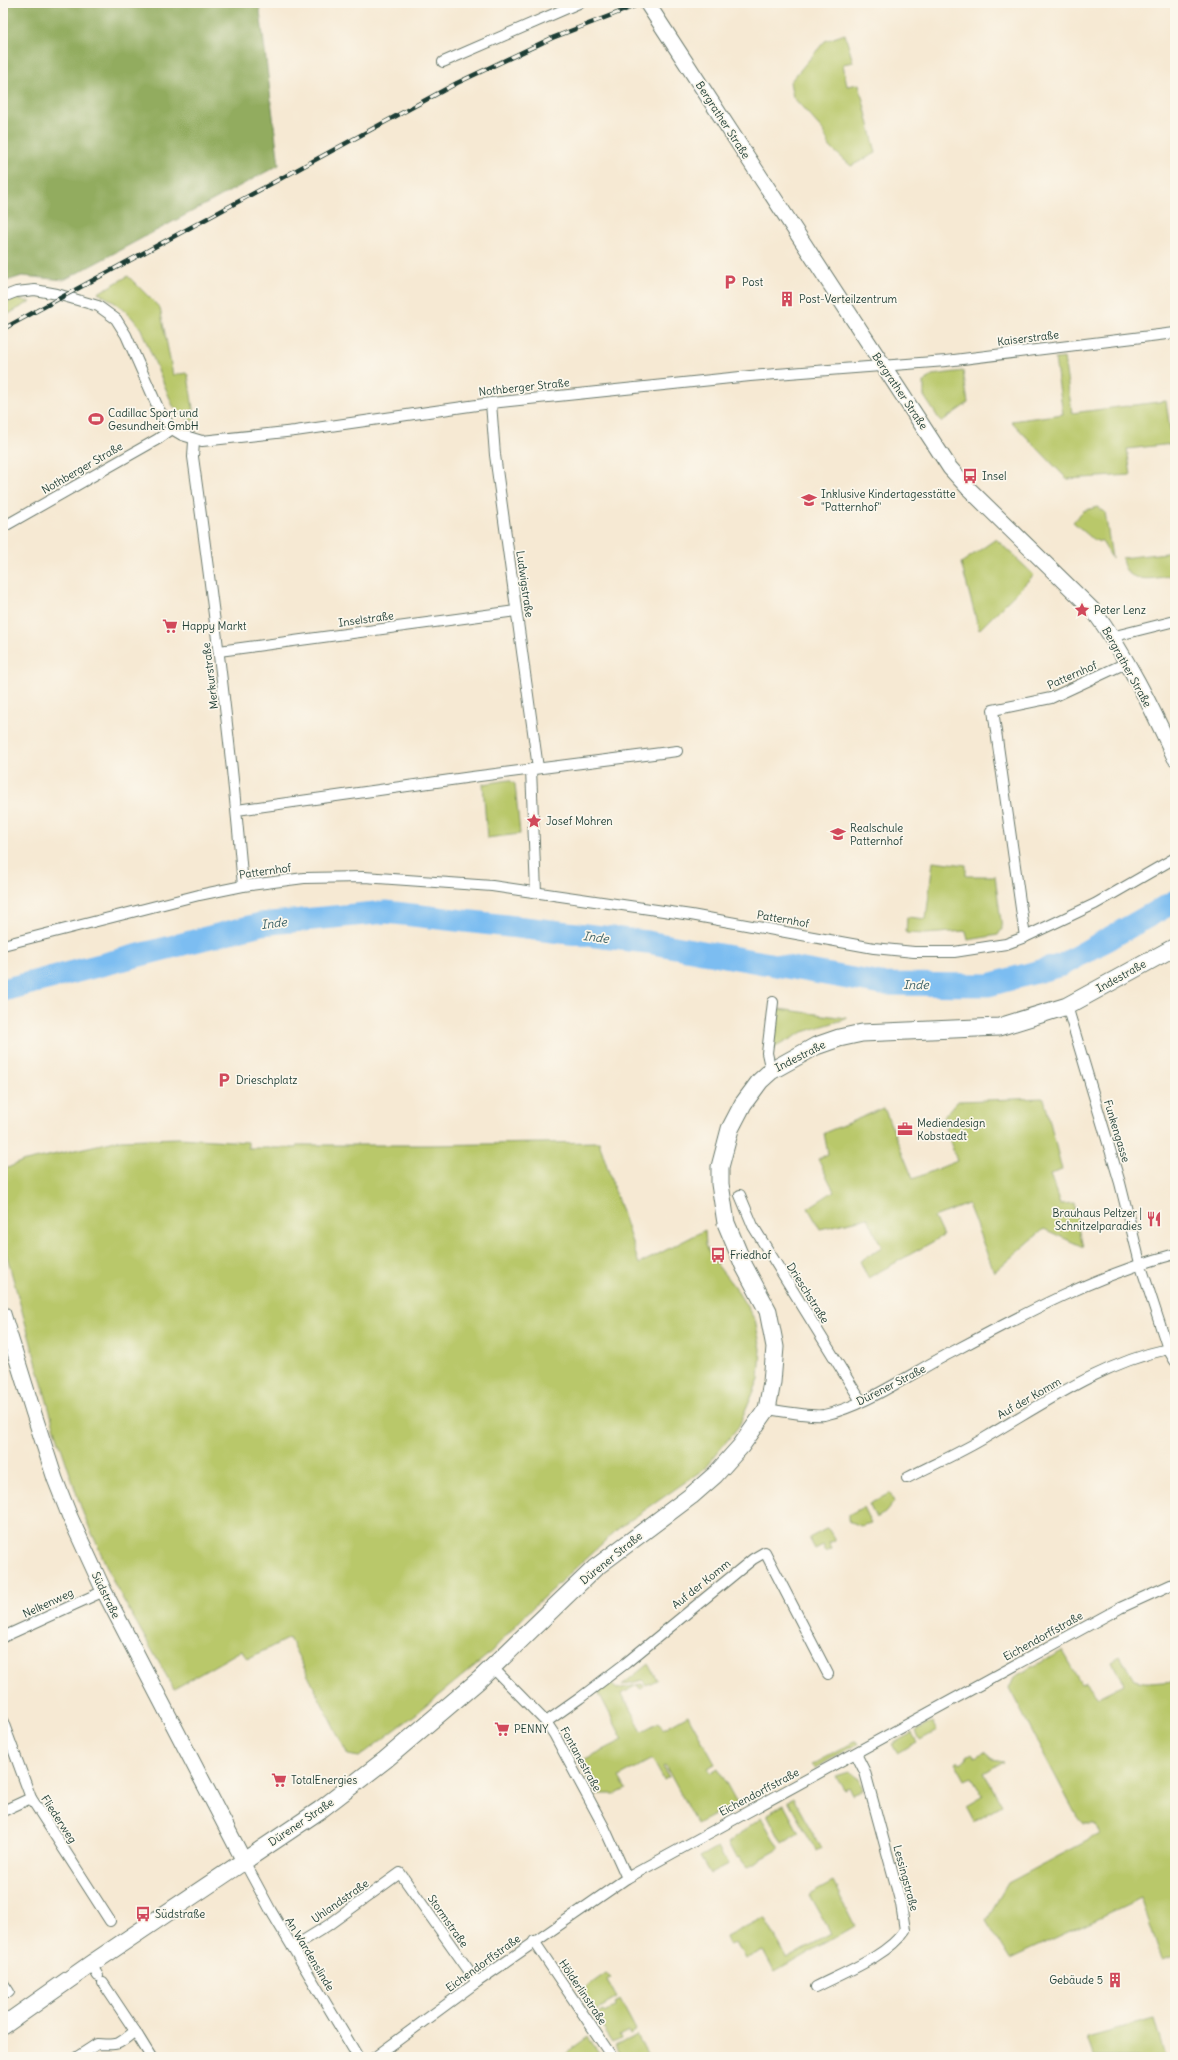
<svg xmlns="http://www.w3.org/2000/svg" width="1178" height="2060" font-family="Delius,sans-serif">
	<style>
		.green { fill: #b9c86b; stroke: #6c8250 }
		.forest { fill: #92ac5f; stroke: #58744a }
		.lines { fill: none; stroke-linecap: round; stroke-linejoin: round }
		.river { stroke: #7cbdf1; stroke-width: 23 }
		.minor-casing { stroke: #6a796c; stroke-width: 12 }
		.secondary-casing { stroke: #6a796c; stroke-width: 17 }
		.primary-casing { stroke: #6a796c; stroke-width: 19 }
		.minor { stroke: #fff; stroke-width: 10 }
		.secondary { stroke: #fff; stroke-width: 15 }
		.primary { stroke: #fff; stroke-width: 17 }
		.rail-casing { stroke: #1f3d34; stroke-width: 4.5 }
		.rail { stroke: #fbf7ec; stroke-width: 3; stroke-dasharray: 9; stroke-linecap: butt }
		.labels { text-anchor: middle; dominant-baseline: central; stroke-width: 3.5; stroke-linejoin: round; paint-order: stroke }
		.street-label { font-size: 11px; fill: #1f3d34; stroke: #fbf7ec }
		.poi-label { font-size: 11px; fill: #1f3d34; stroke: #fbf7ec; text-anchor: start }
		.water-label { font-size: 12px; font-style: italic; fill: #365d63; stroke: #fbf7ec }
	</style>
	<rect width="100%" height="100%" fill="#fbf7ec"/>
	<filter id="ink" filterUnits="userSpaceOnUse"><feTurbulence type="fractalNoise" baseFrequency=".025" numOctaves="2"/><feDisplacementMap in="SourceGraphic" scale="8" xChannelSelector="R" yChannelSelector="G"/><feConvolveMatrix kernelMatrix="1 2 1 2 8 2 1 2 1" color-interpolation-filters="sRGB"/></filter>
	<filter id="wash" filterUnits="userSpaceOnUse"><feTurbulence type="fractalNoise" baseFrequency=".012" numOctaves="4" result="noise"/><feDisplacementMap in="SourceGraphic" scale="16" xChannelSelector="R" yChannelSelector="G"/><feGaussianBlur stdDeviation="0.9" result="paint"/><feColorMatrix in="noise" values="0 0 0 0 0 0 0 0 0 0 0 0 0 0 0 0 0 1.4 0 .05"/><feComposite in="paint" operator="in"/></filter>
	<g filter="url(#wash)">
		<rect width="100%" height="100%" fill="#f6e9d3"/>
		<!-- green -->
		<g class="green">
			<path d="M845 34 853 62 843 64 847 86 859 84 876 153 851 166 830 147 822 129 793 97 790 82 825 41Z"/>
			<path d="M128 276 160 308 173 375 186 373 188 375 195 422 185 417 173 406 141 329C129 312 116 302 98 293Z"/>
			<path d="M15 298 30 302 3 317V305Z"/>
			<path d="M1064 358 1072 413 1166 401 1172 444 1127 449 1131 475 1067 479 1011 421 1063 414 1055 359Z"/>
			<path d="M963 371 968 403 941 422 924 396V382L932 375Z"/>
			<path d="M1097 507 1105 512 1112 558 1101 540 1099 542 1096 540 1095 541 1073 522 1083 511Z"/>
			<path d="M996 539 1034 575 979 630 961 563Z"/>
			<path d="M1175 552V575C1156 578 1125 587 1122 558Z"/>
			<path d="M509 780 515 784 520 834 487 838 483 784Z"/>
			<path d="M933 861 966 865V876H995L1002 929 998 935 968 940 966 931 925 934 906 933 907 917 926 919Z"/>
			<path d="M779 1009 846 1018V1019L803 1032 772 1049Z"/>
			<path d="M1044 1098 1062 1170 1050 1174 1060 1204 1074 1203 1083 1247 1044 1229 994 1272 968 1204 934 1217 943 1236 868 1278 860 1261 882 1248 868 1218 820 1229 808 1208 834 1191 818 1159 828 1154 824 1133 884 1108 913 1179 957 1161 942 1119 958 1101Z"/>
			<path d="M179 1138 248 1142V1148H297V1145H428L599 1142 639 1264 705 1230 706 1245 711 1257 736 1289 755 1320 761 1349 759 1379 739 1426 704 1469 619 1528 533 1607 489 1654 416 1714 359 1757 348 1755 289 1638 247 1659 242 1650 174 1689 115 1585 83 1513 53 1423 3 1242V1170L21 1162 120 1140Z"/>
			<path d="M890 1493 894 1502 885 1513 876 1518 869 1504Z"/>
			<path d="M863 1507 871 1523 860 1526 848 1521V1515Z"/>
			<path d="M826 1529 829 1530 835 1540 829 1543 832 1549 826 1552 823 1545 815 1549 809 1538Z"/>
			<path d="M1062 1651 1081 1684 1086 1682 1098 1697 1124 1684 1112 1661 1120 1656 1134 1680 1150 1683 1175 1681V1955L1162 1960 1141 1898 1010 1959 986 1920 1008 1883 1100 1834 1095 1824H1083L1077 1817 1009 1688 1014 1677Z"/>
			<path d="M648 1664 657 1680 646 1685 643 1680 622 1685Z"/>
			<path d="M607 1681 617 1689 642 1684 644 1687 640 1689 637 1685 622 1694 642 1731 659 1722 663 1729 688 1715 715 1764 707 1768 710 1773 718 1768 737 1803 697 1824 665 1765 663 1766 669 1777 664 1780 652 1759 619 1777 626 1789 616 1794H594L579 1762 623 1740 597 1689Z"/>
			<path d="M932 1722 937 1731 920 1740 916 1731Z"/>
			<path d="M912 1733 917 1742 897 1753 892 1744Z"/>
			<path d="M856 1741 858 1744 815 1768 812 1765Z"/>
			<path d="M972 1752 975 1757 984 1752 992 1759 1004 1761 984 1773 1002 1805 974 1821 966 1806 983 1796 972 1777 965 1780 955 1762 958 1760 960 1763 967 1759 966 1756Z"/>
			<path d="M849 1772 859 1779 863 1791 853 1795 849 1787 844 1789 836 1776Z"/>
			<path d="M793 1798 821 1848 816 1851 788 1801Z"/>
			<path d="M784 1805 799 1833 782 1843 767 1814Z"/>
			<path d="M761 1817 779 1849 747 1867 739 1857 736 1858 728 1843Z"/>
			<path d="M718 1847 728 1865 710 1874 700 1857Z"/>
			<path d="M833 1882 855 1926 775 1972 763 1950 745 1959 736 1942 730 1944 726 1937 764 1917 787 1958 831 1934 809 1895Z"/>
			<path d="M606 1973 611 1977 607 1980 617 1998 593 2012 579 1992Z"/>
			<path d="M620 2000 636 2030 630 2034 628 2031 619 2036 621 2039 613 2043 594 2015 604 2010 605 2012 615 2007 614 2004Z"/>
			<path d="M1154 2019 1165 2057H1094L1087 2037Z"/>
			<path d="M637 2035 649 2057H623L615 2046Z"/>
			<path d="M588 2037 602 2057H560Z"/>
		</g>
		<!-- forest -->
		<path class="forest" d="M3 3H259L279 165 64 280 22 276 3 282Z"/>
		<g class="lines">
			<!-- river -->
			<path class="river" d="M3 990 261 924 386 912 647 942 881 984 989 985 1062 965 1175 901"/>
		</g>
	</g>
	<g filter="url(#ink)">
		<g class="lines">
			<!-- minor casing -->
			<g class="minor-casing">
				<g id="minor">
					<path d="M443 62 579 3"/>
					<path d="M3 297 16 292 35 290 57 294 98 306 116 319 126 335 159 410 172 429 182 435 202 441 295 431 491 403 750 376 946 361 1175 333"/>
					<path d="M491 403 495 455 538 768"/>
					<path d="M194 441 193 457C213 600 231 742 243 886"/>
					<path d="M3 527 158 439 172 429"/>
					<path d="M1111 637 1175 621"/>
					<path d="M219 651 516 611"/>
					<path d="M531 769 536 892"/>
					<path d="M237 810 472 777 677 751"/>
					<path d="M1025 937 993 710 1051 698 1126 663"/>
					<path d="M3 945 199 895 243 886 304 878 364 877 492 886 691 915 874 948 914 952H954L1006 944 1025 937 1095 904 1175 858"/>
					<path d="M1067 1006 1120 1183 1140 1263 1168 1349 1175 1361"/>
					<path d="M771 1071 767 1053 773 1002"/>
					<path d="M740 1195 753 1226 861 1401"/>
					<path d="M767 1409C780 1411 812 1417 824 1415 862 1407 906 1377 941 1358 1016 1318 1092 1276 1175 1254"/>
					<path d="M907 1478C934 1464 962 1452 988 1436 1046 1402 1102 1363 1168 1349"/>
					<path d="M3 1637 104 1591"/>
					<path d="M493 1668 546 1722 554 1734 604 1827 627 1878"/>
					<path d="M3 1722 31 1798 110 1921"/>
					<path d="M546 1722 580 1698 626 1663 753 1559 765 1552 828 1674"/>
					<path d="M3 1811 31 1798"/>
					<path d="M244 1861 271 1911 358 2057"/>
					<path d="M534 1941 612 2057"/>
					<path d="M293 1947 327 1926 400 1873 477 1982"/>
					<path d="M91 1964 98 1976"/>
					<path d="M3 1983 9 1992"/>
					<path d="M103 1983 135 2031"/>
					<path d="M816 1987C843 1973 888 1956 905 1930L901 1904 865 1772 856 1754"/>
					<path d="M77 2057 97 2044C119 2045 117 2046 135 2031L151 2057"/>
					<path d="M375 2057 477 1982 627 1878 1120 1608 1175 1583"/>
				</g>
			</g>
			<!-- secondary casing -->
			<g class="secondary-casing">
				<g id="secondary">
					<path d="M647 3 950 468 969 489 1093 610C1126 655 1152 708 1175 758"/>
					<path d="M3 1314 33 1411 55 1479 70 1517 104 1591 244 1861"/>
				</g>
			</g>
			<!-- primary casing -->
			<g class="primary-casing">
				<path id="primary" d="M3 2026 91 1964 320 1810 385 1760 479 1680 595 1568 691 1496 715 1475 741 1446 767 1409 772 1382 775 1347 768 1311 744 1266 726 1223 720 1184V1167L730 1129 743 1104 760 1081 771 1071 816 1046 839 1038 862 1033 999 1027 1067 1006 1175 947"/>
			</g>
			<!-- minor -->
			<use href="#minor" class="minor"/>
			<!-- secondary -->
			<use href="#secondary" class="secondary"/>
			<!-- primary -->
			<use href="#primary" class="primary"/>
			<!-- rail casing -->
			<g class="rail-casing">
				<path id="rail" d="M3 329 457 83 552 38 643 3"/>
			</g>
			<!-- rail -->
			<use href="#rail" class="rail"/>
		</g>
	</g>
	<!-- icons -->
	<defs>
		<g id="parking-bare" transform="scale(1.2)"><path d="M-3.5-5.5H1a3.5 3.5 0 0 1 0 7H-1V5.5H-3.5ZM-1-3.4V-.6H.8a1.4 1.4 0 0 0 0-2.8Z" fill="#d1495b" stroke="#fbf7ec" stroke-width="2.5" paint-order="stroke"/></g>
		<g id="building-bare" transform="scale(1.2)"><path d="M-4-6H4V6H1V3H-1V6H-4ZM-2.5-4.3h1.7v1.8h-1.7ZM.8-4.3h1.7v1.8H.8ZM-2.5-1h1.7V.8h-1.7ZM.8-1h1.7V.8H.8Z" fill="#d1495b" stroke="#fbf7ec" stroke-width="2.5" paint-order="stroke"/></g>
		<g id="stadium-bare" transform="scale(1.2)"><path d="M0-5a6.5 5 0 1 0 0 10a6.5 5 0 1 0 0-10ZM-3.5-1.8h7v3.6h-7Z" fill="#d1495b" stroke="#fbf7ec" stroke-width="2.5" paint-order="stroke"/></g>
		<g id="bus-bare" transform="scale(1.2)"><path d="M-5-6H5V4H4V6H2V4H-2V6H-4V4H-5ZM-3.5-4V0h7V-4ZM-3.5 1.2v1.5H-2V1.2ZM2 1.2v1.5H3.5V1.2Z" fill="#d1495b" stroke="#fbf7ec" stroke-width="2.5" paint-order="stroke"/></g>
		<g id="school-bare" transform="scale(1.2)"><path d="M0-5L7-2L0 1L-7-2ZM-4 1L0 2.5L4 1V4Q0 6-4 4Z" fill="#d1495b" stroke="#fbf7ec" stroke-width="2.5" paint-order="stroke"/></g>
		<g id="sight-bare" transform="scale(1.2)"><path d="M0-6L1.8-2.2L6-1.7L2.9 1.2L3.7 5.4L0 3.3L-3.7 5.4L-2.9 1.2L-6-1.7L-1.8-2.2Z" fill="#d1495b" stroke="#fbf7ec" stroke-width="2.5" paint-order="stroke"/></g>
		<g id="supermarket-bare" transform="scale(1.2)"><path d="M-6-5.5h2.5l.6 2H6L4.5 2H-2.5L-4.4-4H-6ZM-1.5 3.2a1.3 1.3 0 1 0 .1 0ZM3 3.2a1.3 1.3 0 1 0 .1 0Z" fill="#d1495b" stroke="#fbf7ec" stroke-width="2.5" paint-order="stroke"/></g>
		<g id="office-bare" transform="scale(1.2)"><path d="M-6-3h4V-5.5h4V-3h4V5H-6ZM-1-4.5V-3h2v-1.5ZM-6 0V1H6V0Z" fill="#d1495b" stroke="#fbf7ec" stroke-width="2.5" paint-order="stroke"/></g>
		<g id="restaurant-bare" transform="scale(1.2)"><path d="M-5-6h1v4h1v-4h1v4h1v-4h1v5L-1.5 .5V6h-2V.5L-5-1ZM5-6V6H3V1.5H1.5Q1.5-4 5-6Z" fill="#d1495b" stroke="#fbf7ec" stroke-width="2.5" paint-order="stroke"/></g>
	</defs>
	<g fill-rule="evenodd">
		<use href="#parking-bare" x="730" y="282"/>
		<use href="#building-bare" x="787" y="299"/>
		<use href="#stadium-bare" x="96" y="419"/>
		<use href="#bus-bare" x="970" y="476"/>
		<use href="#school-bare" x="809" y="500"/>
		<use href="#sight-bare" x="1082" y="610"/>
		<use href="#supermarket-bare" x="170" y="626"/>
		<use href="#sight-bare" x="534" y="821"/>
		<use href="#school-bare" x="838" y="834"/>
		<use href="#parking-bare" x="224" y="1080"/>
		<use href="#office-bare" x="905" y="1129"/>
		<use href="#restaurant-bare" x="1154" y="1219"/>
		<use href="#bus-bare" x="718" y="1255"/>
		<use href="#supermarket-bare" x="502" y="1729"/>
		<use href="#supermarket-bare" x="279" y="1780"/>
		<use href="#bus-bare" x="143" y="1914"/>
		<use href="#building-bare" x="1115" y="1980"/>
	</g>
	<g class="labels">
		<!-- street labels -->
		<g class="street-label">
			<text transform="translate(723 120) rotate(57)">Bergrather Straße</text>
			<text transform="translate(1028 338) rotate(-7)">Kaiserstraße</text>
			<text transform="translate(524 387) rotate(-6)">Nothberger Straße</text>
			<text transform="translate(900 391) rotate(56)">Bergrather Straße</text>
			<text transform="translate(82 468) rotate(-30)">Nothberger Straße</text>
			<text transform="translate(525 584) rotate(82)">Ludwigstraße</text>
			<text transform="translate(366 619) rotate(-8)">Inselstraße</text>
			<text transform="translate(1127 667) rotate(61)">Bergrather Straße</text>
			<text transform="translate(1072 675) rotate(-24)">Patternhof</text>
			<text transform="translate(210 676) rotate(-97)">Merkurstraße</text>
			<text transform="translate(265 871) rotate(-8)">Patternhof</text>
			<text transform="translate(783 919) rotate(10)">Patternhof</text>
			<text transform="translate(1121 976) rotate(-29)">Indestraße</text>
			<text transform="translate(800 1056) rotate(-27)">Indestraße</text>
			<text transform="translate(1117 1131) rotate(73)">Funkengasse</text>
			<text transform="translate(808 1293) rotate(58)">Drieschstraße</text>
			<text transform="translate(891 1385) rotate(-27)">Dürener Straße</text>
			<text transform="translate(1029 1398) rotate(-30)">Auf der Komm</text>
			<text transform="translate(611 1558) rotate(-39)">Dürener Straße</text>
			<text transform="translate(701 1584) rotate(-39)">Auf der Komm</text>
			<text transform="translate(106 1595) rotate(64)">Südstraße</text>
			<text transform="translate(48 1603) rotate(-25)">Nelkenweg</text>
			<text transform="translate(1043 1636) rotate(-29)">Eichendorffstraße</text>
			<text transform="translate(581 1759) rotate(61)">Fontanestraße</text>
			<text transform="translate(759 1792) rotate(-28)">Eichendorffstraße</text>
			<text transform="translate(59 1819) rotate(57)">Fliederweg</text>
			<text transform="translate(301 1822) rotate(-34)">Dürener Straße</text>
			<text transform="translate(906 1878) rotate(75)">Lessingstraße</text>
			<text transform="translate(340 1901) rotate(-35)">Uhlandstraße</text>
			<text transform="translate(448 1921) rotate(55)">Stormstraße</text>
			<text transform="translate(310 1954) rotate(59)">An Wardenslinde</text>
			<text transform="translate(483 1963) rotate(-36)">Eichendorffstraße</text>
			<text transform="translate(583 1992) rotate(56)">Hölderlinstraße</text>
		</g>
		<!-- poi labels -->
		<g class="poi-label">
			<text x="742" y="282">Post</text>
			<text x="799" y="299">Post-Verteilzentrum</text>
			<text x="108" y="413">Cadillac Sport und<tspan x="108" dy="13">Gesundheit GmbH</tspan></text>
			<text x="982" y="476">Insel</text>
			<text x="821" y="494">Inklusive Kindertagesstätte<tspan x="821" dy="13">"Patternhof"</tspan></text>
			<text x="1094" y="610">Peter Lenz</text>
			<text x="182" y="626">Happy Markt</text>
			<text x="546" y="821">Josef Mohren</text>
			<text x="850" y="828">Realschule<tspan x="850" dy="13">Patternhof</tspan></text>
			<text x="236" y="1080">Drieschplatz</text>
			<text x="917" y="1123">Mediendesign<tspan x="917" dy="13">Kobstaedt</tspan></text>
			<text x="1142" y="1213" text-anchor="end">Brauhaus Peltzer |<tspan x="1142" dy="13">Schnitzelparadies</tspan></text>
			<text x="730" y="1255">Friedhof</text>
			<text x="514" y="1729">PENNY</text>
			<text x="291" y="1780">TotalEnergies</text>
			<text x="155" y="1914">Südstraße</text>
			<text x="1103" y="1980" text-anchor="end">Gebäude 5</text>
		</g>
		<!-- water labels -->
		<g class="water-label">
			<text transform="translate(274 923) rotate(-7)">Inde</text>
			<text transform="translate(596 937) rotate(7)">Inde</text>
			<text x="916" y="984">Inde</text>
		</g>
	</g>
	<!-- margin -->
	<rect width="1178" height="2060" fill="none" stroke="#fbf7ec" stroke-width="16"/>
</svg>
